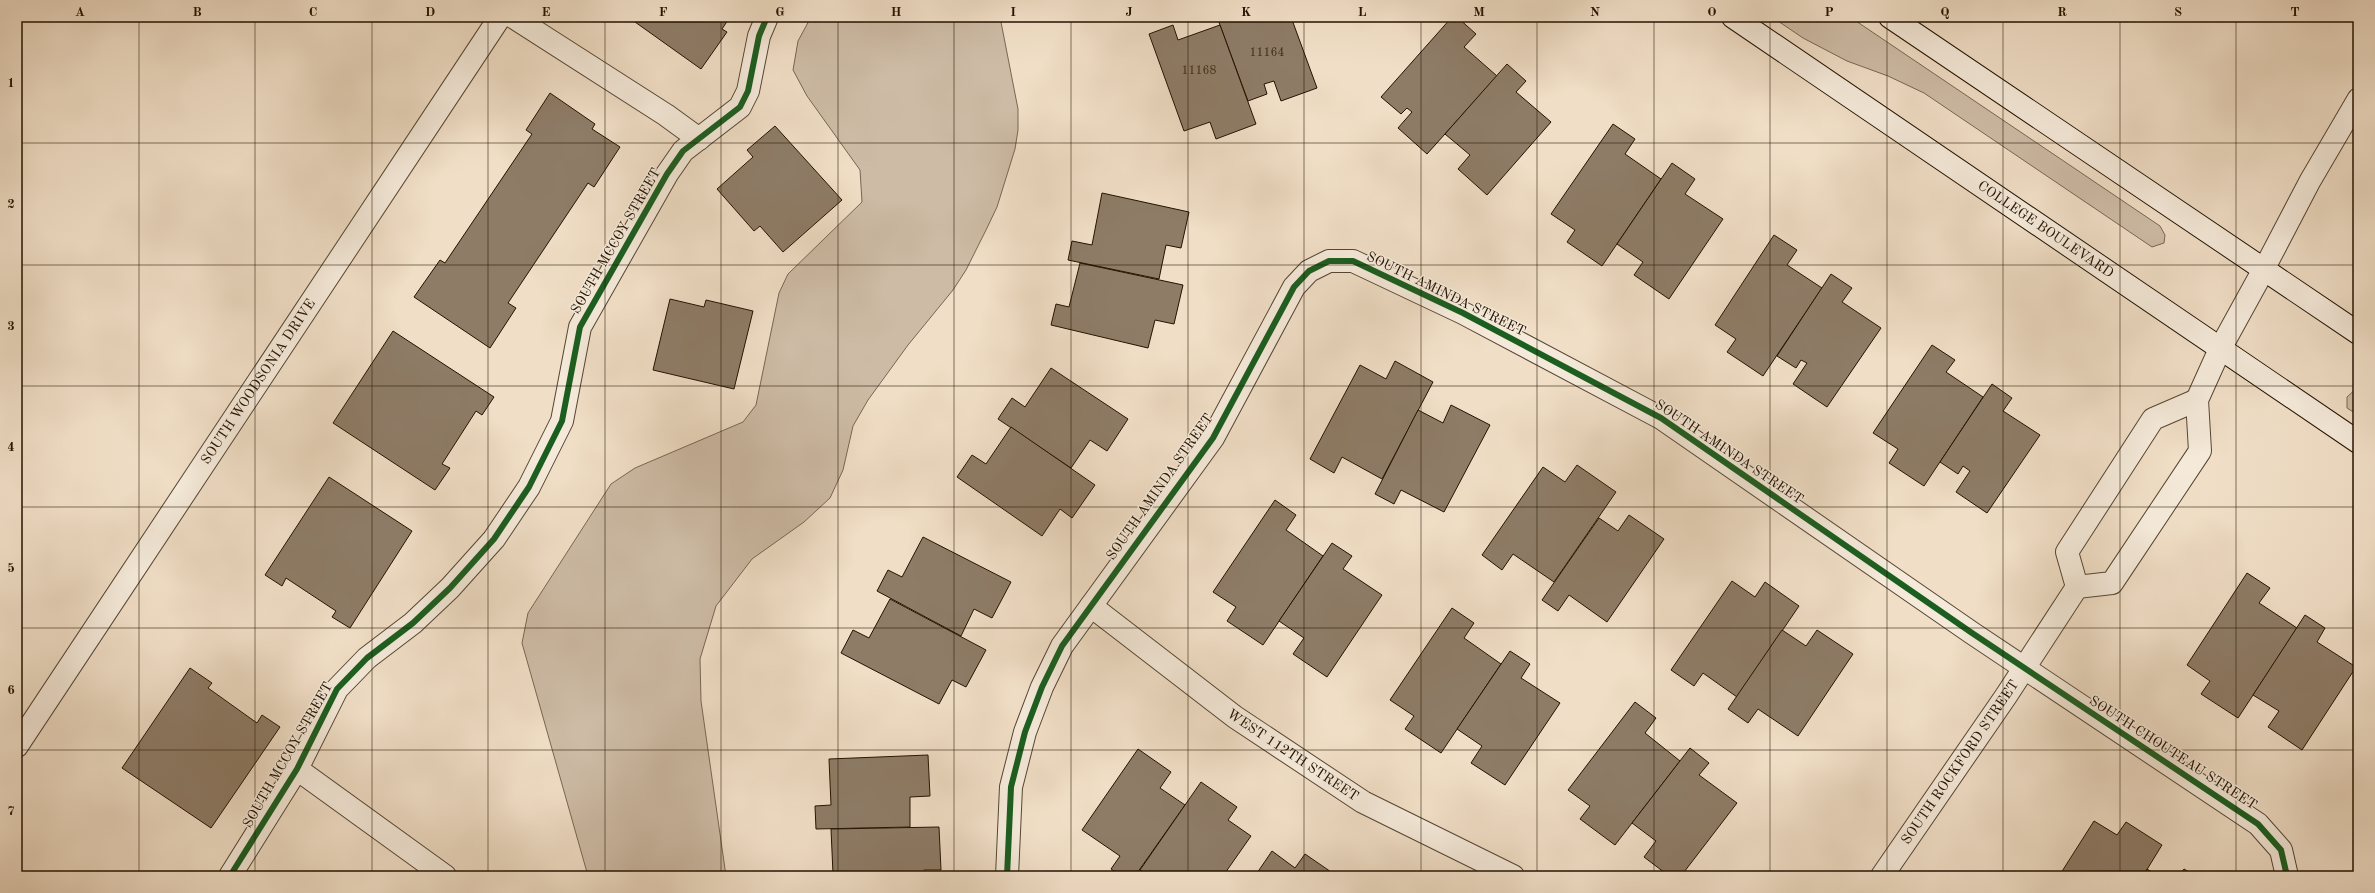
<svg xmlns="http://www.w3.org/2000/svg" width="2375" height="893" font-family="'Old Standard TT',serif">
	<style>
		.green { fill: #cdbba5; stroke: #786653 }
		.building { fill: #8e7c67; stroke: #231201 }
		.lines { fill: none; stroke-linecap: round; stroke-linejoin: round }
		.lane-casing { stroke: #564532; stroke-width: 23 }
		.street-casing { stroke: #564532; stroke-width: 24 }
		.secondary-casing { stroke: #231201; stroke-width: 24 }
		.lane { stroke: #f5eada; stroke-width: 21 }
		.street { stroke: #f5eada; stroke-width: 22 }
		.secondary { stroke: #f5eada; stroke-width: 22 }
		.cycleway-casing { stroke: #f5eada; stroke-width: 8 }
		.cycleway { stroke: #1b5e20; stroke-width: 6 }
		.grid { fill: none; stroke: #231201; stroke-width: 1; stroke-opacity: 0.55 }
		.labels { text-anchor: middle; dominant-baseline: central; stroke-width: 3; stroke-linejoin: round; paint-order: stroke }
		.number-label { font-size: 12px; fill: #3e2c1a }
		.street-label { font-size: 14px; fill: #231201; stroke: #f5eada }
		.neatline { fill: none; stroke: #231201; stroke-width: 1.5 }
		.grid-label { font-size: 13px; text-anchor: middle; font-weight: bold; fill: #231201 }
	</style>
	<rect width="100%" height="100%" fill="#f0dec6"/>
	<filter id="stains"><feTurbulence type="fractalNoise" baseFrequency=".005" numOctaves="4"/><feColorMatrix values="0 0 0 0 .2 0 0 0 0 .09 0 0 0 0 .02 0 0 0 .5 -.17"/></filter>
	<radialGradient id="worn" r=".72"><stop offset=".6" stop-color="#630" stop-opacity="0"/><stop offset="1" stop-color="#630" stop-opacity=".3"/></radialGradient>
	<!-- green -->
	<g class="green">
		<path d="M811 17H1000L1018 109V130L1015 149 997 207 987 228 966 270 953 290 908 345 868 400 853 426 843 470 830 498 804 522 752 559 716 606 700 659 701 701 726 876H588L522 643 528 613 611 484 635 468 743 422 756 405 779 293 788 274 862 202 860 170 807 96 793 70 798 41Z"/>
		<path d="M1772 17H1850L2160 226 2165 235 2164 243 2152 247 1924 93 1888 76 1847 61 1803 38Z"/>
		<path d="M2358 387V415L2347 408V397Z"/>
	</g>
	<!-- building -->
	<g class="building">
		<path d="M628 17H730L722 29 727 32 701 69Z"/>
		<path d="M1217 17H1242L1243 20 1250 17H1291L1317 88 1281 101 1274 81 1264 84 1267 94 1248 101Z"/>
		<path d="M1452 17H1457L1476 34 1464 47 1497 76 1427 154 1398 128 1412 112 1407 108 1401 114 1381 97Z"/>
		<path d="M1173 25 1178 40 1220 25 1256 124 1216 139 1210 122 1184 131 1149 34Z"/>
		<path d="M1507 64 1526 81 1516 92 1551 122 1487 195 1458 169 1470 155 1445 134Z"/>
		<path d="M550 93 595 124 592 129 620 147 594 187 588 183 508 303 516 308 490 348 414 297 440 260 445 263 532 134 526 130Z"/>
		<path d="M1613 124 1635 139 1625 154 1661 179 1602 266 1567 242 1575 230 1551 214Z"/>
		<path d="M775 126 842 200 783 252 760 226 754 231 717 189 753 157 747 150Z"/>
		<path d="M1672 163 1695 179 1685 194 1723 219 1669 299 1634 275 1643 262 1617 244Z"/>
		<path d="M1102 193 1189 212 1181 248 1166 245 1159 279 1068 260 1072 241 1092 245Z"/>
		<path d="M1774 235 1797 250 1787 265 1822 288 1763 376 1727 352 1736 339 1715 325Z"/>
		<path d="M1080 263 1183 285 1174 324 1155 320 1148 348 1051 325 1056 304 1069 307Z"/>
		<path d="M1831 274 1852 288 1842 302 1881 328 1827 407 1793 384 1807 363 1801 360 1796 368 1777 356Z"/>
		<path d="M670 299 704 307 706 300 753 311 734 389 653 370Z"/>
		<path d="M393 331 494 397 482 415 476 411 442 464 450 468 435 490 333 423Z"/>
		<path d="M1932 345 1955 360 1946 372 1983 397 1924 486 1889 463 1898 449 1873 433Z"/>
		<path d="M1395 361 1433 382 1382 479 1342 457 1334 473 1310 459 1360 365 1386 379Z"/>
		<path d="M1051 368 1128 419 1107 451 1090 440 1071 468 998 419 1012 398 1025 407Z"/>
		<path d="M1992 384 2012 398 2003 411 2040 435 1987 513 1956 492 1970 471 1963 466 1958 474 1940 462Z"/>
		<path d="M1451 405 1490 425 1444 512 1401 490 1394 504 1375 494 1418 410 1443 423Z"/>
		<path d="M1011 427 1095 485 1072 518 1060 509 1042 536 957 477 972 455 986 464Z"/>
		<path d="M1577 465 1616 492 1554 582 1513 554 1502 570 1482 555 1543 467 1565 482Z"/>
		<path d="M329 477 412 531 350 628 332 617 336 611 286 578 282 586 265 575Z"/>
		<path d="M1275 500 1296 515 1286 530 1323 556 1263 645 1227 621 1236 607 1213 592Z"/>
		<path d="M1629 515 1664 539 1607 622 1569 595 1558 611 1542 600 1599 518 1618 531Z"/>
		<path d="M923 537 1011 582 992 618 974 609 961 636 877 591 888 570 902 577Z"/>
		<path d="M1332 543 1352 556 1343 569 1382 595 1327 677 1293 654 1304 638 1279 621Z"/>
		<path d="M2247 573 2270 588 2259 603 2297 628 2238 718 2201 694 2210 681 2187 665Z"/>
		<path d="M1732 581 1755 597 1765 582 1799 606 1737 697 1703 673 1694 686 1671 670Z"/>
		<path d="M890 599 986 650 966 687 952 680 939 704 841 653 853 630 869 638Z"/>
		<path d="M1452 608 1474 623 1464 638 1501 664 1441 753 1405 729 1414 716 1390 700Z"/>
		<path d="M2305 615 2325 628 2317 642 2356 667 2302 750 2268 727 2279 711 2253 695Z"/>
		<path d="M1782 630 1806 646 1817 630 1853 654 1798 736 1758 709 1748 723 1728 709Z"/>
		<path d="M1510 651 1530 664 1521 678 1560 703 1505 785 1471 763 1482 746 1457 729Z"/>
		<path d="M190 668 212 683 208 688 257 723 262 715 280 727 211 828 122 768Z"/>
		<path d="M1635 702 1656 718 1645 733 1680 761 1615 845 1580 819 1590 806 1568 790Z"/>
		<path d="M1690 748 1709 763 1699 775 1737 803 1681 876H1669L1644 857 1656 841 1632 823Z"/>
		<path d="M1138 749 1171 772 1160 788 1185 805 1135 876H1122L1111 869 1120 856 1082 830Z"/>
		<path d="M928 755 930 796 910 797V827L816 829 815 806 831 805 829 759Z"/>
		<path d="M1201 782 1237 807 1228 820 1251 836 1223 876H1149L1140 870Z"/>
		<path d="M2094 821 2117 835 2126 822 2162 845 2143 876H2059Z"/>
		<path d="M939 827 941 870H924L925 876H814L833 874 831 829Z"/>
		<path d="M1272 851 1295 868 1305 854 1337 876H1255Z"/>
		<path d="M2147 869 2158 876H2143Z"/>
		<path d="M2184 869 2196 876H2179Z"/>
	</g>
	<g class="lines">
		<!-- lane casing -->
		<g class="lane-casing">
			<path id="lane" d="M2264 269 2310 181 2358 99"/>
		</g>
		<!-- street casing -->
		<g class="street-casing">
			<g id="street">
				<path d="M513 17 666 115 699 139"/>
				<path d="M2077 587 2067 552 2153 419 2197 400"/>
				<path id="s1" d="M1091 606 1235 717 1363 802 1513 876"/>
				<path id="s2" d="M17 746 500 17"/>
				<path d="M297 769 445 876"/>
				<path d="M230 876 297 769 337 689 367 658 413 623 450 588 494 539 529 487 562 421 580 327 667 174 683 151 740 107 748 91 759 36 767 17"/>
				<path d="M1007 876 1011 787 1025 732 1042 687 1062 646 1213 438 1294 287 1309 271 1329 261H1353L1463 313 1661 418 1972 633 2258 824 2281 850 2287 876"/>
				<path id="s3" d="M1882 876 2006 696 2077 587 2112 583 2200 451 2197 400 2220 349 2264 269"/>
			</g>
		</g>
		<!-- secondary casing -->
		<g class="secondary-casing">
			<g id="secondary">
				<path id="s4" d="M1733 17 2358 442"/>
				<path d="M1890 17 2358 333"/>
			</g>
		</g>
		<!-- lane -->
		<use href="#lane" class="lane"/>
		<!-- street -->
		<use href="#street" class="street"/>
		<!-- secondary -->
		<use href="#secondary" class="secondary"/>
		<!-- cycleway casing -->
		<g class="cycleway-casing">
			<g id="cycleway">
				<path d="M230 876 297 769 337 689 367 658 413 623 450 588 494 539 529 487 562 421 580 327 667 174 683 151 740 107 748 91 759 36 767 17"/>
				<path d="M1007 876 1011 787 1025 732 1042 687 1062 646 1213 438 1294 287 1309 271 1329 261H1353L1463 313 1661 418 1972 633 2258 824 2281 850 2287 876"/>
			</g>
		</g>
		<!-- cycleway -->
		<use href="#cycleway" class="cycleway"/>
	</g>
	<!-- grid -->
	<path class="grid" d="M139 17V876M255 17V876M372 17V876M488 17V876M605 17V876M721 17V876M838 17V876M954 17V876M1071 17V876M1188 17V876M1304 17V876M1421 17V876M1537 17V876M1654 17V876M1770 17V876M1887 17V876M2003 17V876M2120 17V876M2236 17V876M17 143H2358M17 265H2358M17 386H2358M17 507H2358M17 628H2358M17 750H2358"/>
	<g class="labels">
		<!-- number labels -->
		<g class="number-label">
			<text x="1267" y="53">11164</text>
			<text x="1199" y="71">11168</text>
		</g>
		<!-- street labels -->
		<g class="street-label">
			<text stroke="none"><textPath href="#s4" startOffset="378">COLLEGE BOULEVARD</textPath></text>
			<text transform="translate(616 241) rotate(-60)">SOUTH MCCOY STREET</text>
			<text transform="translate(1446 294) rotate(26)">SOUTH AMINDA STREET</text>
			<text stroke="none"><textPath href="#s2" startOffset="437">SOUTH WOODSONIA DRIVE</textPath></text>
			<text transform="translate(1729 452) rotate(34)">SOUTH AMINDA STREET</text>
			<text transform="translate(1160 487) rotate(-55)">SOUTH AMINDA STREET</text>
			<text transform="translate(2173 753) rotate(33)">SOUTH CHOUTEAU STREET</text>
			<text transform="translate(288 755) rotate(-60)">SOUTH MCCOY STREET</text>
			<text stroke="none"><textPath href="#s1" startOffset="251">WEST 112TH STREET</textPath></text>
			<text stroke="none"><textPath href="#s3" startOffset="138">SOUTH ROCKFORD STREET</textPath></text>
		</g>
	</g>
	<!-- margin -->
	<rect width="2375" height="893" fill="none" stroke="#f0dec6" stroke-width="44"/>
	<rect x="22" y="22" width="2331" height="849" class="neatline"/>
	<g class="grid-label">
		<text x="80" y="16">A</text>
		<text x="197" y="16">B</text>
		<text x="313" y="16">C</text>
		<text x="430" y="16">D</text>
		<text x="546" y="16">E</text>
		<text x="663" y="16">F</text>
		<text x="780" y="16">G</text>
		<text x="896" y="16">H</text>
		<text x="1013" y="16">I</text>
		<text x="1129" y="16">J</text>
		<text x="1246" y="16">K</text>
		<text x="1362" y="16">L</text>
		<text x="1479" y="16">M</text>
		<text x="1595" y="16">N</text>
		<text x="1712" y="16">O</text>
		<text x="1829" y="16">P</text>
		<text x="1945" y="16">Q</text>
		<text x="2062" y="16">R</text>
		<text x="2178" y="16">S</text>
		<text x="2295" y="16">T</text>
		<text x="11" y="87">1</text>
		<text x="11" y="208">2</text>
		<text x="11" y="330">3</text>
		<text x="11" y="451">4</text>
		<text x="11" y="572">5</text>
		<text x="11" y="694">6</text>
		<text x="11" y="815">7</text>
	</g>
	<rect width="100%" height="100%" filter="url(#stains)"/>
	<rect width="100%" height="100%" fill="url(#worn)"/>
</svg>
